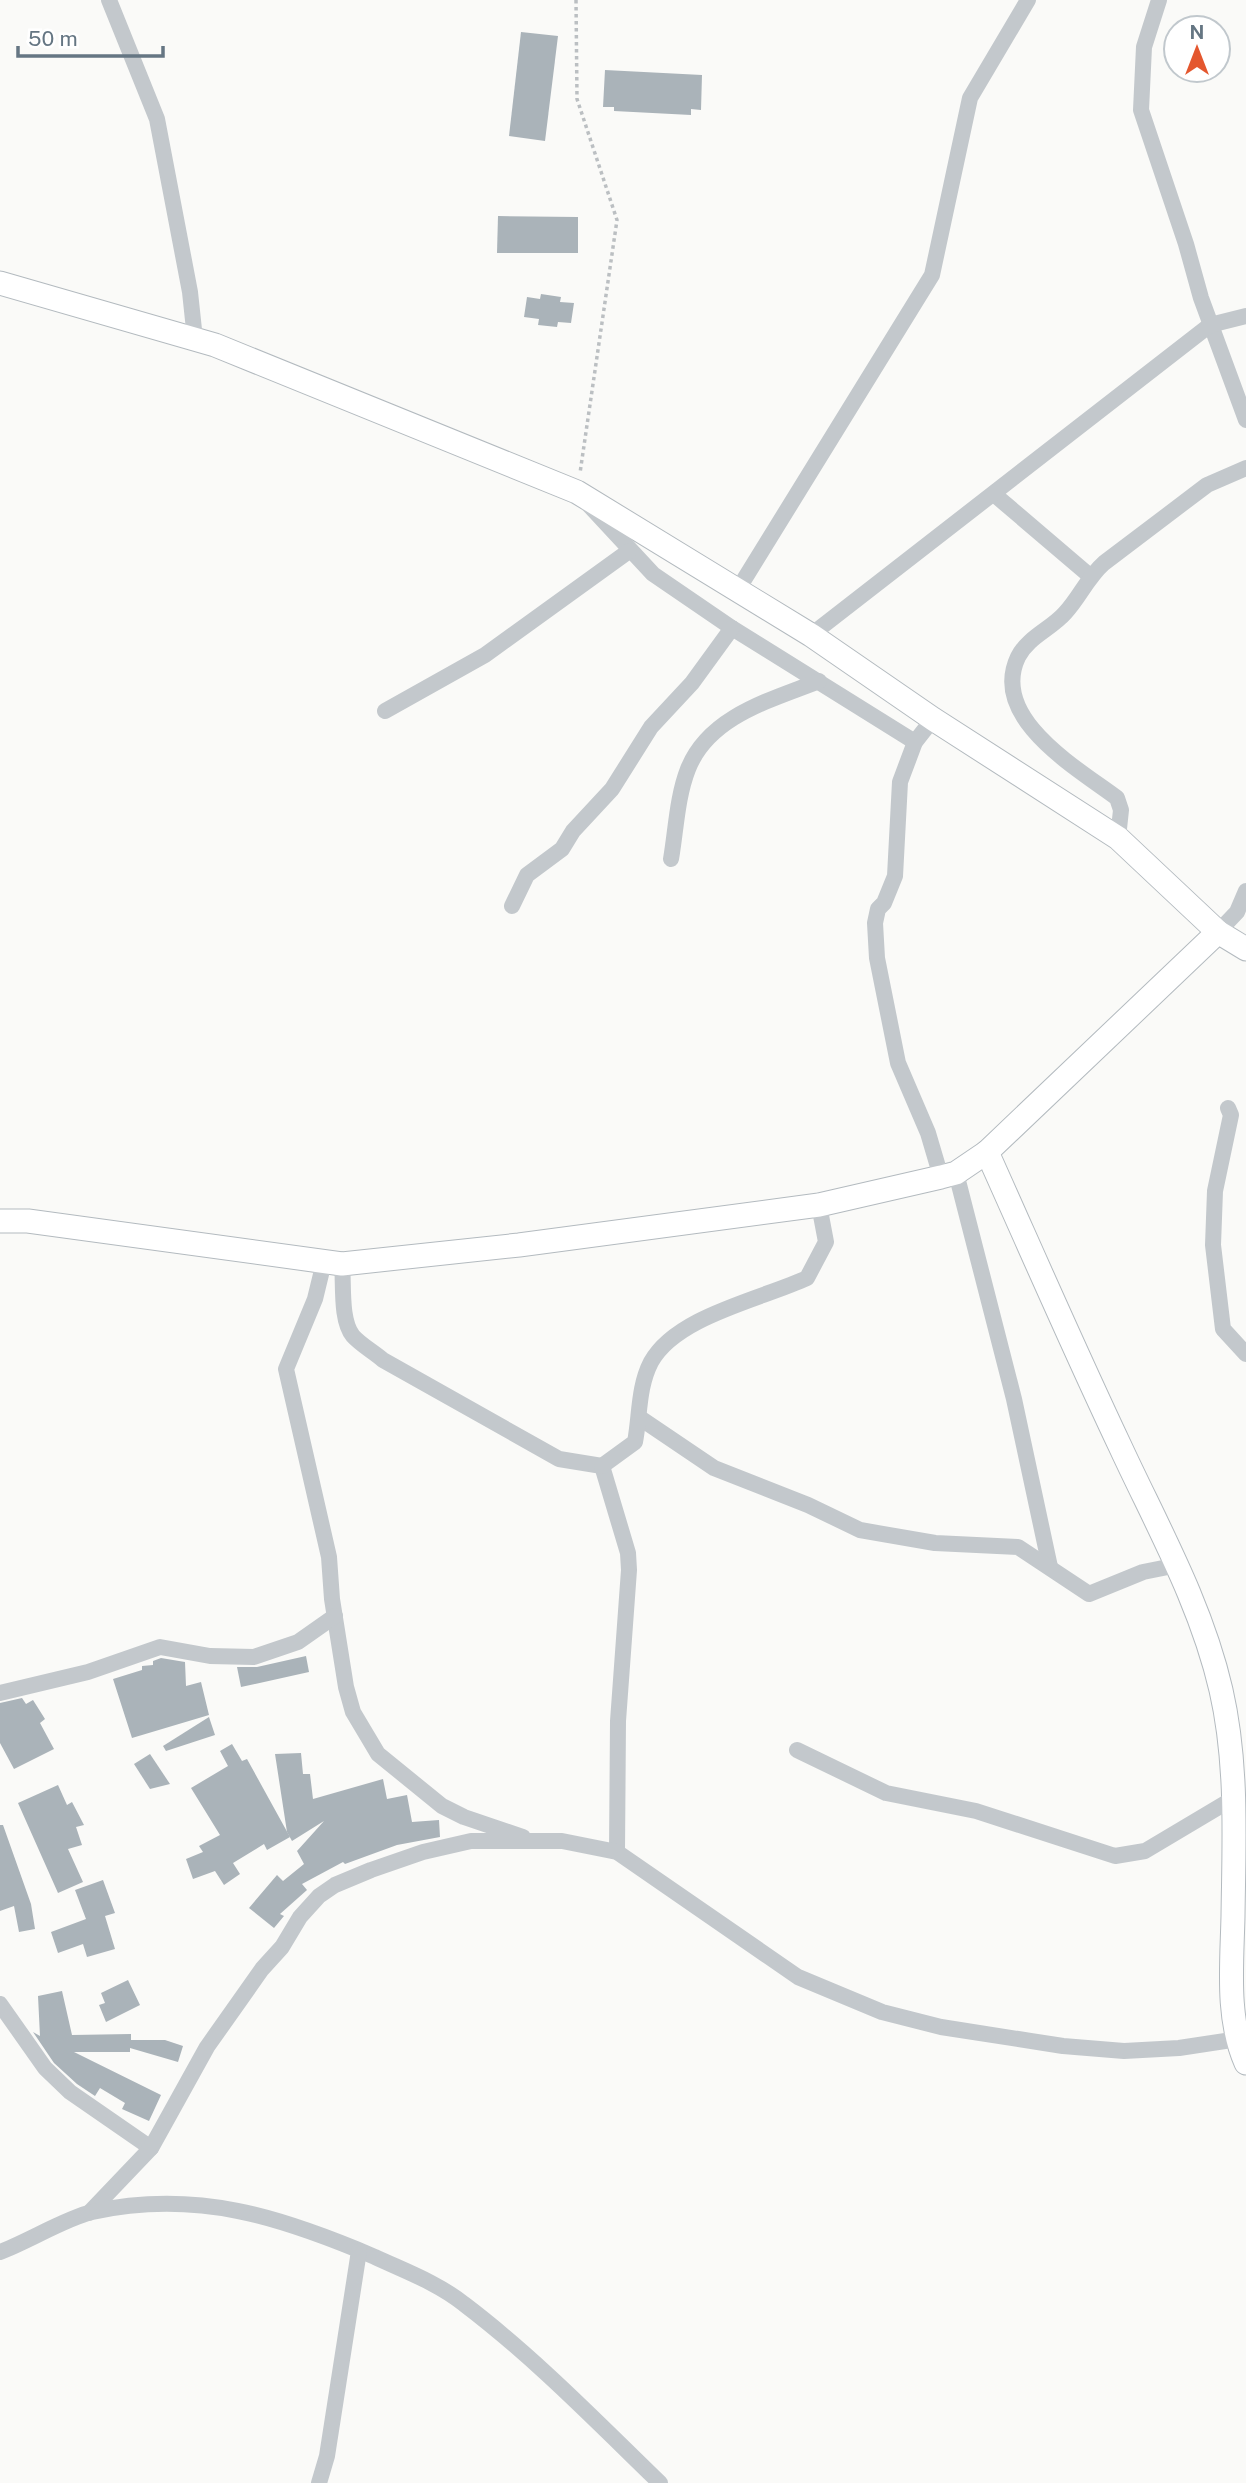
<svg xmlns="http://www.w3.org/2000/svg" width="1246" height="2483" font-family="'Public Sans',sans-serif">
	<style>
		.building { fill: #aab3b9 }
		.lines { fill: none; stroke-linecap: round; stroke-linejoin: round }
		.secondary-casing { stroke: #b3babf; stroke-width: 25 }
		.path { stroke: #bbbfc2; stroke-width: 3.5; stroke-dasharray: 3.5 3.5; stroke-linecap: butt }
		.street { stroke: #c3c8cc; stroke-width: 16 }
		.secondary { stroke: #fff; stroke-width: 23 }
	</style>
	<rect width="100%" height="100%" fill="#fafaf8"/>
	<!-- building -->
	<g class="building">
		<path d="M521 32 558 36 545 141 509 136Z"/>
		<path d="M605 70 702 75 701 110 691 109V115L614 111V107H603Z"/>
		<path d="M498 216 578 217V253H497Z"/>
		<path d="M541 294 561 297 560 302 574 303 571 323 558 322 557 327 538 325 539 319 524 317 527 297 540 299Z"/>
		<path d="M306 1656 309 1672 241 1687 237 1667H257Z"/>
		<path d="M161 1658 185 1662 186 1686 201 1682 209 1715 132 1738 113 1679 142 1670V1666L153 1665V1661Z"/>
		<path d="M22 1698 26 1704 33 1700 45 1719 40 1723 54 1749 14 1769 0 1743V1703Z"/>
		<path d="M209 1717 215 1735 166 1751 163 1746Z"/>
		<path d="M232 1744 242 1761 247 1759 290 1837 267 1850 264 1844 233 1863 240 1874 224 1885 215 1871 193 1879 186 1859 203 1852 199 1846 220 1835 191 1788 228 1766 220 1751Z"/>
		<path d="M301 1753 303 1774H310L313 1799 383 1779 387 1799 407 1795 412 1822 439 1820 440 1837 397 1845 345 1864 343 1862 302 1884 307 1890 280 1914 284 1916 274 1928 249 1908 277 1875 283 1881 304 1864 297 1851 324 1821 292 1841 287 1832 275 1754Z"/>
		<path d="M150 1754 170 1784 150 1789 134 1764Z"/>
		<path d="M58 1785 67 1805 72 1802 84 1825 76 1827 82 1845 68 1849 83 1882 58 1893 18 1803Z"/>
		<path d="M0 1825H3L31 1904 35 1929 19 1932 14 1906 0 1911Z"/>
		<path d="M103 1880 115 1913 105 1916 115 1949 87 1957 83 1944 58 1953 51 1932 86 1919 75 1890Z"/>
		<path d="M128 1980 140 2005 106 2022 99 2005 105 2003 101 1993Z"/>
		<path d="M62 1991 72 2035 131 2034V2040H165L183 2046 178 2062 130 2048V2052H74L161 2095 149 2121 122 2109 125 2103 100 2088 95 2096 77 2084 54 2063 33 2032 40 2036 38 1996Z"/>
	</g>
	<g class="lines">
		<!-- secondary casing -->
		<g class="secondary-casing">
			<g id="secondary">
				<path d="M0 283 215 345 577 492 811 635 933 719 1118 838 1218 932 1246 949"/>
				<path d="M987 1152C1031 1250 1074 1349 1120 1446 1157 1526 1201 1603 1221 1690 1238 1764 1234 1841 1233 1916 1232 1964 1226 2018 1246 2063"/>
				<path d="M0 1221H28L342 1264 519 1245 819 1205 941 1177 956 1173 987 1152 1218 932"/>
			</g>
		</g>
		<!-- path -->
		<path class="path" d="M576 0 577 99 617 220 580 473"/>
		<!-- street -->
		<g class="street">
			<path d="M109 0 157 119 190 292 195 339"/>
			<path d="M1159 0 1144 47 1141 110 1186 244 1201 298 1246 420"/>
			<path d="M995 495 1090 576"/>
			<path d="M588 504 653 574 732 628 915 742"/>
			<path d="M737 591 932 275 970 98 1028 0"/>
			<path d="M811 635 1210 325 1246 316"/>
			<path d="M385 711 485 655 629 551"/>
			<path d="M933 719 915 742 900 782 895 876 884 903 878 909 875 923 877 958 898 1063 928 1133 941 1177"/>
			<path d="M1118 838 1121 810 1117 798C1077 768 989 718 1018 657 1028 637 1051 629 1065 613 1080 597 1087 578 1104 563L1207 485 1246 468"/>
			<path d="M671 859C676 830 677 797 688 769 709 716 771 700 819 681"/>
			<path d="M512 906 527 875 562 849 573 831 612 789 651 727 692 683 732 628"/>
			<path d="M1218 932 1237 912 1246 891"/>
			<path d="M1228 1108 1231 1115 1215 1191 1213 1245 1223 1329 1246 1354"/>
			<path d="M956 1173 1014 1399 1050 1567"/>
			<path d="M324 1262 315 1299 286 1369 329 1557 332 1599 346 1687 353 1712 378 1754 442 1806 464 1817 523 1837"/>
			<path d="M342 1264C344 1284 340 1320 353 1336 361 1345 374 1352 383 1360L559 1459 602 1466 628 1553 629 1570 618 1721 617 1852"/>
			<path d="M640 1418 714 1468 808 1505 860 1530 935 1543 1018 1547 1089 1594 1143 1572 1178 1565"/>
			<path d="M602 1466 635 1442C640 1416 638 1387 651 1362 676 1316 762 1299 807 1278L826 1242 819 1205"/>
			<path d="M0 1693 88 1672 160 1647 210 1656 254 1657 298 1642 335 1616"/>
			<path d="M797 1750 886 1793 976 1811 1115 1856 1145 1851 1234 1798"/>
			<path d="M0 2004 45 2068 70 2092 151 2148"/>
			<path d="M89 2213 151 2148 207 2047 262 1969 282 1947 300 1917 319 1896 335 1885 371 1870 423 1852 471 1841H562L617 1852 798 1977 882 2012 941 2027 1063 2046 1124 2051 1179 2048 1238 2039"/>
			<path d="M0 2252C27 2242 66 2218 92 2212 196 2189 281 2217 375 2257 405 2271 438 2283 464 2304 534 2357 597 2422 660 2483"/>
			<path d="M319 2483 327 2456 359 2251"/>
		</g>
		<!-- secondary -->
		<use href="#secondary" class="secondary"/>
	</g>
	<!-- north arrow -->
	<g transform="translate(1197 49)"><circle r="33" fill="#ffffff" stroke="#c1c8cd" stroke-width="2"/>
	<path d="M0-5L12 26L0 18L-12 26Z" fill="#e4572e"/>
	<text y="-10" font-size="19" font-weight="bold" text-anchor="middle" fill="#657683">N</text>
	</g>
	<!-- scale -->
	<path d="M18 46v10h145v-10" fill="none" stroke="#657683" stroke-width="3.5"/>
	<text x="28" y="46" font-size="21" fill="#657683" stroke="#ffffff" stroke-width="5" paint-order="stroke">50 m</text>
</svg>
